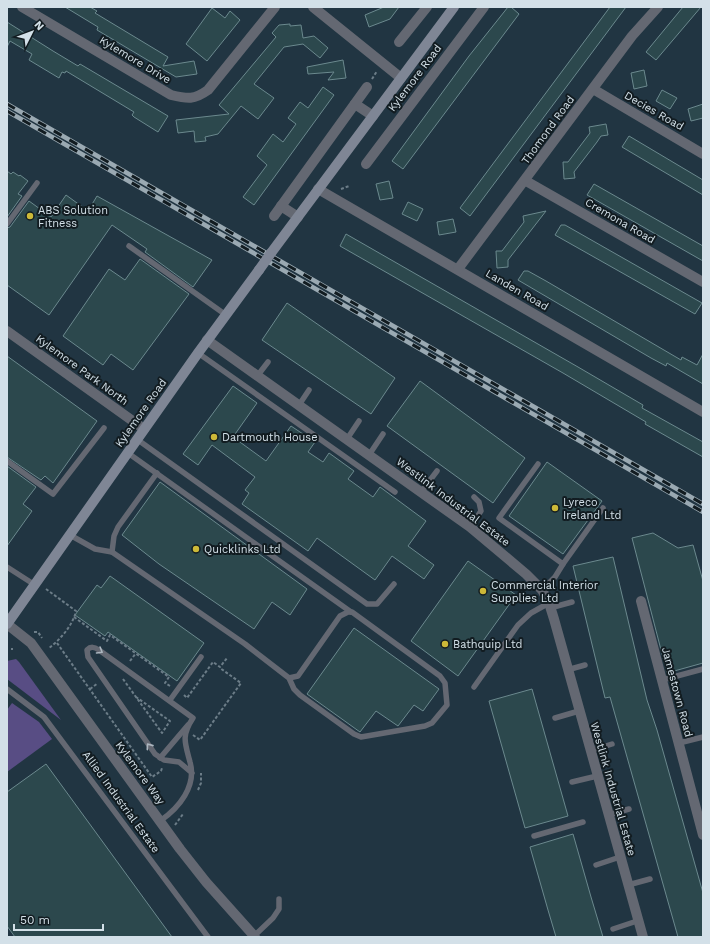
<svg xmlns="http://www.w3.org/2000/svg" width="710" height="944" font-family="'Work Sans',sans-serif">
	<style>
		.green { fill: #584d84 }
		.building { fill: #2c484d; stroke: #6b898e }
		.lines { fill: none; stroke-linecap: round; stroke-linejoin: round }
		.path { stroke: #6c7d88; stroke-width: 2; stroke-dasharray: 3 2; stroke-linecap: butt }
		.service { stroke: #646872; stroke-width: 5.5 }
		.minor { stroke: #646872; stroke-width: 10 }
		.secondary { stroke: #7f8695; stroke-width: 10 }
		.rail-casing { stroke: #9aa9b2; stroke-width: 4.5 }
		.rail { stroke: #121c21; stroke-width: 3; stroke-dasharray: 9; stroke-linecap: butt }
		.secondary-bridge { stroke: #7f8695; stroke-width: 10 }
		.oneway { stroke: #acb6bf }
		.poi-dot { fill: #cdb938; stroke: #121c21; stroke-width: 1.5 }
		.labels { text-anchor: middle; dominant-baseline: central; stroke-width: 4; stroke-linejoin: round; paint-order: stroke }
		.street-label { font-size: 11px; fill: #d3e0e8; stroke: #121c21 }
		.poi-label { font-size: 11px; fill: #d3e0e8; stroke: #121c21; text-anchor: start }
	</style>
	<rect width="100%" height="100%" fill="#213542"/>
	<!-- green -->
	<g class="green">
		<path d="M16 659 19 662 61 720 7 679V661Z"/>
		<path d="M12 703 39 722 52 739 7 772V710Z"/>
	</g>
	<!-- building -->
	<g class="building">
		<path d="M65 7H90L97 11 95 13 168 57 163 66 194 61 197 74 176 77 97 30 98 27Z"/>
		<path d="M384 7H399L390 19 369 27 365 15Z"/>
		<path d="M508 7H511L519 14 403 169 392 161 469 56Z"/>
		<path d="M610 7H626L470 216 460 208Z"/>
		<path d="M683 7H701L656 60 646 52Z"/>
		<path d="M212 8 225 18 230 11 240 20 207 61 186 44Z"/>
		<path d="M7 22 53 51 78 66 80 64 168 116 158 132 134 117 132 115 134 112 66 71 65 73 62 72 59 78 29 60 32 54 10 41 7 47Z"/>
		<path d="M290 24V26L301 25 303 38 314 36 328 48 320 58 303 44 284 47 254 84 274 98 258 119 241 106 218 134 205 137 206 141 195 142 194 131 178 133 176 120 229 114 219 105 276 37 272 33 279 25Z"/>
		<path d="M343 60 346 78 328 80 334 72 308 74 307 67Z"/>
		<path d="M644 70 647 86 634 89 631 73Z"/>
		<path d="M323 87 334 95 254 205 243 197 267 165 257 156 273 134 283 142 296 124 288 118 300 102 308 108Z"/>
		<path d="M662 90 677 98 670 109 656 101Z"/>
		<path d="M703 104V118L691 121 688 109Z"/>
		<path d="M606 124 608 135 601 136 597 142 574 172 575 178 564 179 563 162H568L590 133 589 127Z"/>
		<path d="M629 136 703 180V195L622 147Z"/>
		<path d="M7 171 11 174 13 172 19 176 20 175 28 181 18 194 22 196 7 217Z"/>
		<path d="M389 181 393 198 380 200 376 184Z"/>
		<path d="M594 184 703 246V261L587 195Z"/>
		<path d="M66 195 88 211 97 196 212 260 193 287 145 252 147 249 112 225 49 315 7 285V228L10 227 29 201 51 217Z"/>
		<path d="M408 202 423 209 417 221 402 214Z"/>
		<path d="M546 211 508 260V267L497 268 496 251H502L524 222 523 216Z"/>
		<path d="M453 219 456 232 439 235 437 222Z"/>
		<path d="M561 225H565L702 303 695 314 555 235Z"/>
		<path d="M346 234 578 367 643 405 642 408 703 442V457L645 424 646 422 563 373 340 246Z"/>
		<path d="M140 259 189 294 133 370 111 354 103 365 63 336 109 269 125 280Z"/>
		<path d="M524 271H528L546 281 681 360 682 357 697 365 703 354V384L667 363 666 366 651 358 518 280Z"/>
		<path d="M287 303 395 378 371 414 262 340Z"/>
		<path d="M7 356 97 421 53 483 45 476 41 480 7 457Z"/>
		<path d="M420 381 525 458 493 503 387 426Z"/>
		<path d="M233 386 257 403 233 437 266 461 291 426 315 442 308 452 323 462 329 453 354 471 348 479 373 497 380 487 426 521 408 546 434 565 424 579 392 556 375 580 317 538 308 551 242 504 249 493 245 490 255 477 212 445 198 465 183 454Z"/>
		<path d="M547 462 602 501 563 554 509 516Z"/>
		<path d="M7 466 36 487 23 504 32 511 7 546Z"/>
		<path d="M160 482 307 589 290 615 272 602 254 629 159 564 122 535Z"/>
		<path d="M653 533 678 548 693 545 703 581V663L667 673 632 538Z"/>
		<path d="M613 557 647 700 657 730 703 893V937H678L610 697 605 698 573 566Z"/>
		<path d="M468 561 516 595 458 676 411 641Z"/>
		<path d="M110 576 204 643 177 681 108 632 105 636 75 615 97 585 101 588Z"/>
		<path d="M354 628 439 689 423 711 414 705 398 726 376 711 360 732 307 694Z"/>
		<path d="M532 689 568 816 525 828 489 701Z"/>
		<path d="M46 764 172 937H15L7 926V792Z"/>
		<path d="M573 834 591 897 603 937H556L548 910 530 847Z"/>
	</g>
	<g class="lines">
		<!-- path -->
		<g class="path">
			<path d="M372 79 377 71"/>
			<path d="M341 189 349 186"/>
			<path d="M46 589 76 611C73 625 60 640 49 648"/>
			<path d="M74 617 107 641 110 635 169 677 165 683 170 686"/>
			<path d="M34 632H38L42 638"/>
			<path d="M57 643 152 777 161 771 162 768"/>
			<path d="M12 650V648"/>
			<path d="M130 661 136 653"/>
			<path d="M123 679 162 733 170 721 136 697"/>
			<path d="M90 689 98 683"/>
			<path d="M184 695 187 698 213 662 220 667 227 658"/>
			<path d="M193 735 200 740 241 683 220 668"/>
			<path d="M198 790 201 783V773"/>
			<path d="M175 825 183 814"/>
		</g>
		<!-- service -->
		<g class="service">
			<path d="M7 224 37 183"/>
			<path d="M129 246 226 315"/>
			<path d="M198 353 395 492"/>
			<path d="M258 375 268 362"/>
			<path d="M299 405 309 390"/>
			<path d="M347 439 359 421"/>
			<path d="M138 440 367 604H377L394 584"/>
			<path d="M128 453 351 612"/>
			<path d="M369 455 383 434"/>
			<path d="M7 461 53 494 104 428"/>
			<path d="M538 464 499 518 563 564 603 508"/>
			<path d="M421 492 437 471"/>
			<path d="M470 527 481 511 479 502 474 497"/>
			<path d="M70 535 95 549 112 552 245 644 289 678 298 676 340 616 348 612H352L440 676 445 683 447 705 432 723 425 726 361 737 354 734 300 695 294 689 289 678"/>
			<path d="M112 552 114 536 118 527 157 473"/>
			<path d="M7 567 35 585"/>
			<path d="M542 590 555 577 563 564"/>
			<path d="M550 608 572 602"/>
			<path d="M567 670 585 665"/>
			<path d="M662 680 703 669"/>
			<path d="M474 687 518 625 531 613 549 603"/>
			<path d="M7 689 44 717 208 937"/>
			<path d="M170 700 201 657"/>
			<path d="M555 718 579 711"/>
			<path d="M679 743 703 737"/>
			<path d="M590 751 612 744"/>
			<path d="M160 758 188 725"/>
			<path d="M572 782 597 776"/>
			<path d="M608 815 629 809"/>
			<path d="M160 821C179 808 197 786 190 762 185 743 181 736 193 718L99 650C94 647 91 646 87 650L88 657 155 754 164 760 179 762 192 773"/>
			<path d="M534 836 583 822"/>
			<path d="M596 865 620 857"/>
			<path d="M628 885 650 879"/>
			<path d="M613 929 637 921"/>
			<path d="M254 936 273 918 279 909V899"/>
		</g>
		<!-- minor -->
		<g class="minor">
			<path d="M22 7 171 95C188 99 194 100 208 90L275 7"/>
			<path d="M313 7 401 78"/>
			<path d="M399 42 427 7"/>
			<path d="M593 89 703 154"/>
			<path d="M355 104 373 116"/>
			<path d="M366 164 484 7"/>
			<path d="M526 181 703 282"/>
			<path d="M318 189 703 412"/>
			<path d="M281 206 298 217"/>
			<path d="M274 216 367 87"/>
			<path d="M458 269 632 36 658 7"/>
			<path d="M7 331 144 429"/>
			<path d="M207 340 470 527 526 574 542 590 549 603 554 619 643 937"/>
			<path d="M641 601 703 835"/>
			<path d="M7 624 31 643 180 849 206 882 255 937"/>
		</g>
		<!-- secondary -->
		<g class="secondary">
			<path d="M271 253 454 7"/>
			<path d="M7 624 198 353 259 270"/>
		</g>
		<!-- rail casing -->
		<g class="rail-casing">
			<g id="rail">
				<path d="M7 104 703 504"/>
				<path d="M7 111 703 512"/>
			</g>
		</g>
		<!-- rail -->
		<use href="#rail" class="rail"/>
		<!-- secondary-bridge -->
		<path class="secondary-bridge" d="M259 270 271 253"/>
	</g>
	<!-- one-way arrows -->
	<defs><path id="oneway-chevron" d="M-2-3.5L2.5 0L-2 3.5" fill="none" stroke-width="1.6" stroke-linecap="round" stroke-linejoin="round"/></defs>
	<g class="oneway">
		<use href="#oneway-chevron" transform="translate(100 651) rotate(31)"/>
		<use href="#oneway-chevron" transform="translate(149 746) rotate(-125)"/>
	</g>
	<!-- markers -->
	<g class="poi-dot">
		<circle cx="30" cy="216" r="4"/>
		<circle cx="214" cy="437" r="4"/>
		<circle cx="555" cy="508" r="4"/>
		<circle cx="196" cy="549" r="4"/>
		<circle cx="483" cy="591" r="4"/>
		<circle cx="445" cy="644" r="4"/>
	</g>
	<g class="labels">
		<!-- street labels -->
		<g class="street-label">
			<text transform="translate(135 60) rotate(31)">Kylemore Drive</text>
			<text transform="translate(415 78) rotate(-53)">Kylemore Road</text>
			<text transform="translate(654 111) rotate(30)">Decies Road</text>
			<text transform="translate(548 130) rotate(-54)">Thomond Road</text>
			<text transform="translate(620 221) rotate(30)">Cremona Road</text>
			<text transform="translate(517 290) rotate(30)">Landen Road</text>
			<text transform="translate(82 370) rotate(36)">Kylemore Park North</text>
			<text transform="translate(141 413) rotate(-55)">Kylemore Road</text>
			<text transform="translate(453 502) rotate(37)">Westlink Industrial Estate</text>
			<text transform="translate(677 692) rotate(75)">Jamestown Road</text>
			<text transform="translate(140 773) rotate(54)">Kylemore Way</text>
			<text transform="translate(613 789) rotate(74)">Westlink Industrial Estate</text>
			<text transform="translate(121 802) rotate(54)">Allied Industrial Estate</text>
		</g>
		<!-- poi labels -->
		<g class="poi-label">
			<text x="38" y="210">ABS Solution<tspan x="38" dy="13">Fitness</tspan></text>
			<text x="222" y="437">Dartmouth House</text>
			<text x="563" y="502">Lyreco<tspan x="563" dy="13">Ireland Ltd</tspan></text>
			<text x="204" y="549">Quicklinks Ltd</text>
			<text x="491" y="585">Commercial Interior<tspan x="491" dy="13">Supplies Ltd</tspan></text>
			<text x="453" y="644">Bathquip Ltd</text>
		</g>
	</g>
	<!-- border -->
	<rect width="710" height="944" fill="none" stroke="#d3e0e8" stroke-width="16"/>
	<!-- north arrow -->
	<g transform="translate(32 32) rotate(48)" stroke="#121c21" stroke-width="3" paint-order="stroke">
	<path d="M0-3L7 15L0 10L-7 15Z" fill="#d3e0e8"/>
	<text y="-6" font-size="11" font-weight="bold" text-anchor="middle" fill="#d3e0e8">N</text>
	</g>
	<!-- scale -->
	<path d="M14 924v6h89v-6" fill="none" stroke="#d3e0e8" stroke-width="2"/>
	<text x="20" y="924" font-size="12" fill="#d3e0e8" stroke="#121c21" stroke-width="3" paint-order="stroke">50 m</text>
</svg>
